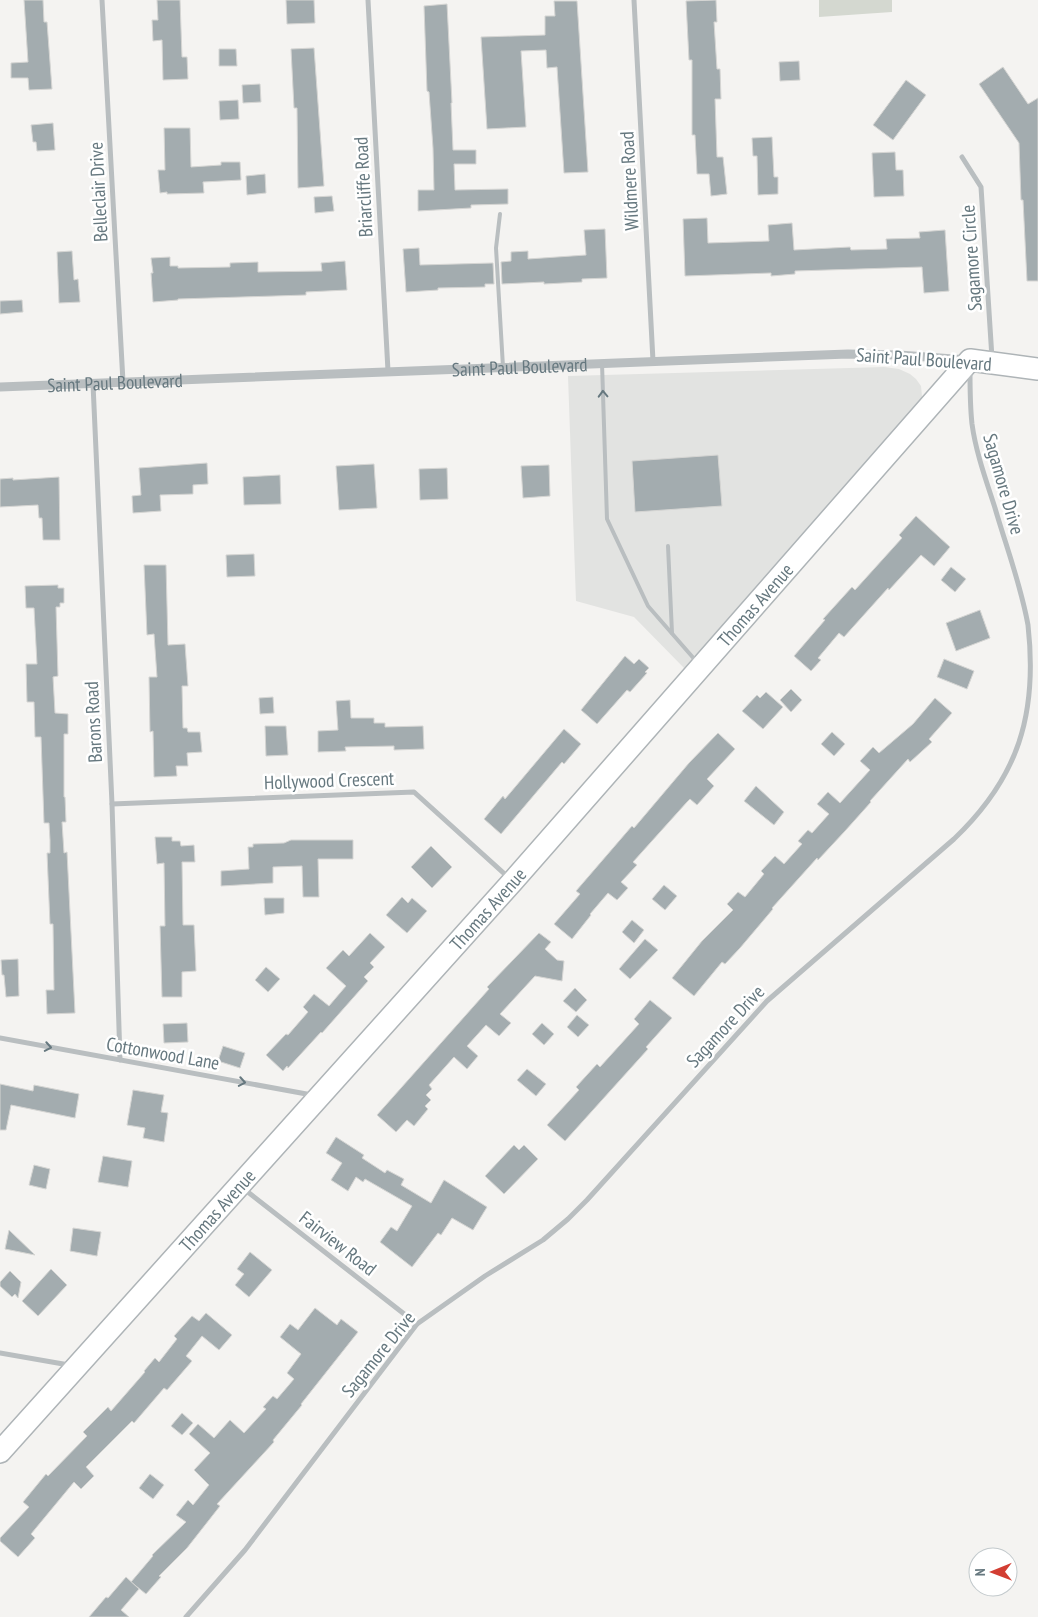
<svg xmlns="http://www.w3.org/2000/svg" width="1038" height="1617" font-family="'PT Sans Narrow',sans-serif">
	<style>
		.built { fill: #e2e3e1 }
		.green { fill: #d4d8d0 }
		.building { fill: #a3acaf; stroke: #d5d5d3 }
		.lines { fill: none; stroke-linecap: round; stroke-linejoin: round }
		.secondary-casing { stroke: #aeb4b7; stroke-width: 24 }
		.service { stroke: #b9bec0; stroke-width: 4 }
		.minor { stroke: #b9bec0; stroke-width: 5 }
		.tertiary { stroke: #b9bec0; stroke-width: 9 }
		.secondary { stroke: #fff; stroke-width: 21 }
		.oneway { stroke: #66787f }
		.labels { text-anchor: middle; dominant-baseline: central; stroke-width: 5; stroke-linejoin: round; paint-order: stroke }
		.street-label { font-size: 19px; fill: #66787f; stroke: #fff }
	</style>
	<rect width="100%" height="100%" fill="#f4f3f1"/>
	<!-- built -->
	<path class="built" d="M884 367 899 369 910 374 916 379 921 386 922 396 921 407 684 668 634 617 576 601 568 376Z"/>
	<!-- green -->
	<path class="green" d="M819 0H892V12L819 17Z"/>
	<!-- building -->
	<g class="building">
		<path d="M24 0H43L44 22H47L52 89 29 90 28 78H11V63L28 62Z"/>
		<path d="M157 0H180L182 57H187L188 79 163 80 162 40 153 41 152 20H158Z"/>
		<path d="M286 0H314L315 23 287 24Z"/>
		<path d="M716 0 717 22H714L717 69H720L721 99H715L717 157H723L727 194 711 196 709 174H697L695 135H692V60H689L686 1Z"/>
		<path d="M554 1H577L588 172 564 173 557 67 547 68 546 50 521 51 526 127 487 129 481 37 545 35V16H555Z"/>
		<path d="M447 4 452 103H451L453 150H476V164H454L455 190 508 189V204L471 205V208L418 211V190H434L433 148 429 92 427 91 424 6Z"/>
		<path d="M314 48 324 186 298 188 297 108H294L291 49Z"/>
		<path d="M219 49H236L237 66H219Z"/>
		<path d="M799 61 800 80 780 81 779 62Z"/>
		<path d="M1003 67 1028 104 1038 98V281H1027L1023 200H1021L1019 143 979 84Z"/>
		<path d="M906 80 926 95 893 140 873 125Z"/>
		<path d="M260 84 261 102 243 103 242 85Z"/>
		<path d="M238 100 239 119 220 120 219 101Z"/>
		<path d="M53 123 55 150 37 151 36 142H33L31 125Z"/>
		<path d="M164 128H190L191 167 221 165V162H240L241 180 203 182 204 193 167 194V192L160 193 158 170H165Z"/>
		<path d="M772 137 774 177H778V194L758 195 757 156H753L752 138Z"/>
		<path d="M895 152 896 170H903L904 196 874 197 872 153Z"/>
		<path d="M265 174 266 193 247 195 246 176Z"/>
		<path d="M332 196 334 211 315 213 314 197Z"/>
		<path d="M707 218 708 243 769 241 768 225 792 223 794 250 850 247 851 250 887 249 886 239 920 238 919 232 945 230 949 291 924 293 922 267 795 271V274L771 276V273L685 276 683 219Z"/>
		<path d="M605 229 607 278 582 279V282L544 284V282L502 284 501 262 511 261V252L528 251V259L586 255 584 230Z"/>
		<path d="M419 248 420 265 493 263 494 284H485V287L438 288V290L406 292 403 249Z"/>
		<path d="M72 251 74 280 78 279 80 302 59 303 57 252Z"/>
		<path d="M170 257V266H178V268L230 267V263L258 262V272L322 271 321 263 345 261 347 290 306 292V295L178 299V300L153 302 151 273H153L151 258Z"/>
		<path d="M22 300 23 312 0 314V301Z"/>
		<path d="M718 455 722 506 635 512 632 461Z"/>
		<path d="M207 463 208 484 193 485V494L160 495 161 511 133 513 132 496 141 495 139 468Z"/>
		<path d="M374 464 377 508 339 510 336 466Z"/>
		<path d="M549 465 550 496 523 498 521 466Z"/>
		<path d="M447 468 448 499 420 500 419 469Z"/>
		<path d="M280 475 281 504 244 505 243 477Z"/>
		<path d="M59 477 60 540H43L42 518H39L38 505 0 507V479L13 478V480Z"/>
		<path d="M916 516 950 547 934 566 921 555 889 590 888 588 844 637 839 633 818 658 821 660 811 671 794 656 825 620 823 619 852 587 855 590 902 538 899 535Z"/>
		<path d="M254 554 255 576 227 577 226 555Z"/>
		<path d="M144 565H166L168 645 185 644 188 686H182L183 728H187L188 732H200L202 752 187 753 188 766H176L177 776 154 777 153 731 150 732 149 677H157L154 634 147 635Z"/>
		<path d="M951 567 966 579 955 592 941 580Z"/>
		<path d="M58 585V588H64V603H60V607H56L58 676 53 677 55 713 68 714V734H64V797H65L66 822H62L64 853 67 852 75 1013 47 1014 46 990H54L53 924H50L47 853H50V840L49 823H44L41 737H35L34 702H27L26 664H37L34 608H26L25 586Z"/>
		<path d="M980 610 990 638 956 651 946 623Z"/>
		<path d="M625 656 634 664 639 659 649 668 645 672 647 673 630 692 627 690 597 724 581 710Z"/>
		<path d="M944 659 974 671 967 689 937 677Z"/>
		<path d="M791 689 802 700 791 712 780 700Z"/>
		<path d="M766 692 783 707 763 729 742 711 757 695 760 698Z"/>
		<path d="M273 697 274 713 260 714 259 698Z"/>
		<path d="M935 698 952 713 929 739 932 742 910 762 908 759 870 801 871 802 845 831 818 860 817 858 772 908 773 909 740 948 725 964 722 962 694 996 672 978 702 941 733 910 727 904 738 892 745 897 764 874 761 871 775 856 784 864 802 844 798 841 808 830 812 833 829 814 817 804 828 792 840 803 870 770 860 761 873 747 879 753 913 724Z"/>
		<path d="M350 700 351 718H374V723H385V727L423 726 424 749 394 750V746L345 747 346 751 318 752V731L338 730 336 701Z"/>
		<path d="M265 726H286L288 755 266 756Z"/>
		<path d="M564 729 581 744 564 764 562 762 501 834 484 819 503 796 505 799Z"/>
		<path d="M832 732 845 744 834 756 821 744Z"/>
		<path d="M718 733 735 749 707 779 714 786 697 805 690 799 687 802 633 862 637 865 621 882 628 888 617 900 608 893 590 914 591 915 572 939 554 924 580 894 576 891 632 826 634 828 689 763Z"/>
		<path d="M756 786 784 812 774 825 744 801Z"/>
		<path d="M155 837H172V841H180L181 846 194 845 195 862H182L183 925H194L196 971 182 972V997H162L160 926H165L164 863 157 864Z"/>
		<path d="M291 840H353V859H318L319 897H303L302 866 273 867V883L221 886V871L249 869 248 847H253V844L284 843Z"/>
		<path d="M431 846 452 867 432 888 411 867Z"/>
		<path d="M664 885 677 896 665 910 652 899Z"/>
		<path d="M402 897 408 903 412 898 427 911 407 933 386 915Z"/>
		<path d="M264 898H284V913L265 915Z"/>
		<path d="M632 920 644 930 634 943 622 932Z"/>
		<path d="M370 933 385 947 370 963 374 967 364 977 368 981 322 1033 321 1032 288 1068 287 1066 283 1071 266 1055 286 1034 288 1035 308 1012 303 1007 314 994 329 1006 346 986 326 968 343 950 349 956Z"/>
		<path d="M539 933 551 942 545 949 557 960 564 961 562 981 535 976 500 1014 511 1023 499 1036 486 1025 467 1046 478 1056 467 1069 454 1057 429 1085 432 1089 426 1095 431 1100 425 1106 428 1109 414 1126 407 1120 396 1132 377 1115 489 989 487 987Z"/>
		<path d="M645 939 658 950 630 979 619 969Z"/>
		<path d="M18 959 19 996 6 997 4 975H2L1 960Z"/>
		<path d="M266 967 280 979 268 992 255 980Z"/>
		<path d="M575 988 587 1000 576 1012 563 1001Z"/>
		<path d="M650 1000 672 1018 646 1047 648 1049 565 1141 547 1125 579 1090 576 1087 597 1064 600 1067 639 1024 634 1019Z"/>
		<path d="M577 1015 589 1025 578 1037 567 1027Z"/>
		<path d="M187 1023 188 1042 164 1043 163 1024Z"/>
		<path d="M542 1023 554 1034 544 1045 532 1034Z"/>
		<path d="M223 1046 245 1053 240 1068 218 1061Z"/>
		<path d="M527 1069 546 1084 536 1096 517 1080Z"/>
		<path d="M0 1084 33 1091 34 1085 79 1094 75 1118 11 1105 6 1130H0Z"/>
		<path d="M133 1090 164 1095 161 1112 168 1113 164 1142 143 1138 145 1128 127 1125Z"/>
		<path d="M336 1137 364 1155 362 1158 385 1173 387 1170 404 1179 401 1185 431 1203 444 1180 487 1207 473 1230 452 1218 441 1235 438 1233 412 1267 380 1242 391 1227 397 1231 412 1206 365 1179 363 1182 356 1177 348 1191 331 1180 342 1163 326 1153Z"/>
		<path d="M514 1145 519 1150 524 1145 538 1159 504 1194 485 1176Z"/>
		<path d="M103 1156 132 1161 128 1187 98 1182Z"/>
		<path d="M34 1165 50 1169 46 1189 29 1185Z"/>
		<path d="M73 1228 101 1232 97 1256 70 1251Z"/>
		<path d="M9 1230 35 1255 5 1249Z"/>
		<path d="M250 1252 272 1270 249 1297 235 1285 244 1274 237 1269Z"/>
		<path d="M51 1269 67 1285 38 1316 22 1301Z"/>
		<path d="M10 1271 21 1282 18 1298 15 1294 12 1297 0 1286V1282Z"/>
		<path d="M315 1308 337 1325 341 1319 358 1332 301 1404 302 1405 273 1440 274 1442 217 1504 220 1506 187 1548 159 1576 161 1577 146 1594 131 1582 153 1556 152 1555 186 1522 176 1515 188 1500 193 1505 209 1485 194 1470 210 1453 189 1434 198 1424 214 1438 230 1420 244 1433 266 1409 263 1407 273 1396 277 1399 294 1379 287 1373 301 1354 280 1337 290 1324 298 1330Z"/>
		<path d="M206 1313 232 1335 219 1350 202 1336 186 1356 192 1361 167 1390 164 1388 134 1423 132 1421 86 1467 94 1476 81 1489 74 1482 31 1534 35 1538 18 1557 0 1541V1538L29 1507 23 1502 46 1474 48 1476 87 1436 83 1432 108 1407 111 1411 145 1372 144 1371 155 1358 159 1362 177 1339 174 1336 192 1316 199 1321Z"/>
		<path d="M182 1413 193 1423 182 1435 171 1426Z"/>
		<path d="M150 1474 164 1485 153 1499 139 1488Z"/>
		<path d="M126 1577 139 1589 121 1610 129 1617H89L106 1597 108 1598Z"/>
	</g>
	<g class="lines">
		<!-- secondary casing -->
		<g class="secondary-casing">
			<g id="secondary">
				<path id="s2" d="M0 1452 513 881 970 360 1038 369"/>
			</g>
		</g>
		<!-- service -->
		<g class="service">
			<path d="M500 214 496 248 503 367"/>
			<path d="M602 363 607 519 648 606 696 661"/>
			<path d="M668 546 672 633"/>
		</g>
		<!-- minor -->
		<g class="minor">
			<path d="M102 0 123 382"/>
			<path d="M368 0 388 371"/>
			<path d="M634 0 653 361"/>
			<path d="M962 157 981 187 992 358"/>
			<path d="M93 384 112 804 120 1060"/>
			<path d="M112 804 414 792 509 878"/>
			<path d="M0 1038 312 1095"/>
			<path d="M244 1189 417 1324"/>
			<path d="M0 1353 69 1365"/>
			<path d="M186 1617 245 1550 417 1324 485 1276 543 1240 568 1219 587 1200 767 1001 954 839C1018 778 1038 715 1028 625 1021 585 1006 546 995 508 986 480 976 453 972 424 970 406 970 389 970 371"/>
		</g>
		<!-- tertiary -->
		<path class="tertiary" id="s1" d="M0 387 848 354 899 355 967 360"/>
		<!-- secondary -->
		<use href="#secondary" class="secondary"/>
	</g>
	<!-- one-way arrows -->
	<defs><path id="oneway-chevron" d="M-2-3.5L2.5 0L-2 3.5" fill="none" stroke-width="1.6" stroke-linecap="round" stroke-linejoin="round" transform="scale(1.25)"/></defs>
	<g class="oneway">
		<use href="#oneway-chevron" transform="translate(603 394) rotate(-92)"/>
		<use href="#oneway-chevron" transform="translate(48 1047) rotate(10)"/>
		<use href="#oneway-chevron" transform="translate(242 1082) rotate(10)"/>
	</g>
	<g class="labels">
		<!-- street labels -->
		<g class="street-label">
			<text transform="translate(629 181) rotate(-93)">Wildmere Road</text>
			<text transform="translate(363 187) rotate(-93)">Briarcliffe Road</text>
			<text transform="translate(98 192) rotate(-93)">Belleclair Drive</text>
			<text transform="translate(971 258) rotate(-94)">Sagamore Circle</text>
			<text transform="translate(924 359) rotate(4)">Saint Paul Boulevard</text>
			<text stroke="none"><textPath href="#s1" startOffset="520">Saint Paul Boulevard</textPath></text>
			<text stroke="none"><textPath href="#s1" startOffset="115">Saint Paul Boulevard</textPath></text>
			<text transform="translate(1004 484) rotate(74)">Sagamore Drive</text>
			<text stroke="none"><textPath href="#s2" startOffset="1135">Thomas Avenue</textPath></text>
			<text transform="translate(93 722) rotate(-93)">Barons Road</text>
			<text transform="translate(329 780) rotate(-2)">Hollywood Crescent</text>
			<text stroke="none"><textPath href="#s2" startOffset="730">Thomas Avenue</textPath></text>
			<text transform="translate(725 1026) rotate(-47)">Sagamore Drive</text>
			<text transform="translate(163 1053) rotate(10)">Cottonwood Lane</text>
			<text stroke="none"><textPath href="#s2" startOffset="325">Thomas Avenue</textPath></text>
			<text transform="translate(338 1243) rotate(38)">Fairview Road</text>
			<text transform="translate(378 1354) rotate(-51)">Sagamore Drive</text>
		</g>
	</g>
	<!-- north arrow -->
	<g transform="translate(993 1572) rotate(269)"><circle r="24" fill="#ffffff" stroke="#c2c9cc"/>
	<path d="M0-4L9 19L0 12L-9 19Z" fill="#d23e33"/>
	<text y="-8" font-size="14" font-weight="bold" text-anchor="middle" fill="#66787f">N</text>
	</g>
</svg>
